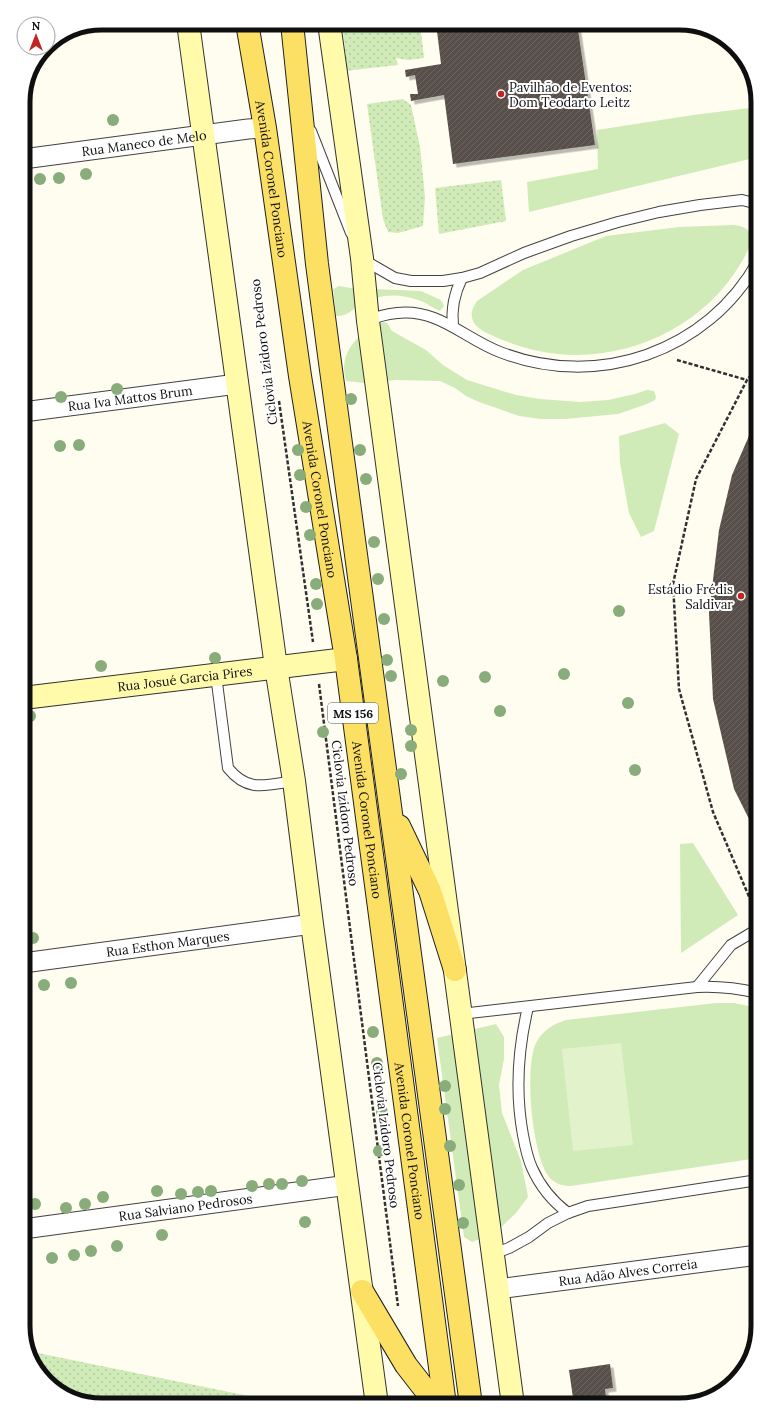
<svg xmlns="http://www.w3.org/2000/svg" width="781" height="1428" font-family="Lora,serif">
	<style>
		.grass { fill: url(#grass-dots) }
		.park { fill: #d0ebb8 }
		.pitch { fill: #e2f2cb }
		.building { fill: url(#building-hatch); filter: url(#shadow) }
		.lines { fill: none; stroke-linecap: round; stroke-linejoin: round }
		.lane-casing { stroke: #424242; stroke-width: 12 }
		.street-casing { stroke: #424242; stroke-width: 21 }
		.secondary-casing { stroke: #313131; stroke-width: 24 }
		.primary-casing { stroke: #202020; stroke-width: 24 }
		.path { stroke: #313131; stroke-width: 2.5; stroke-dasharray: 4 2; stroke-linecap: butt }
		.lane { stroke: #fff; stroke-width: 10 }
		.street { stroke: #fff; stroke-width: 19 }
		.secondary { stroke: #fffbab; stroke-width: 22 }
		.primary { stroke: #fce064; stroke-width: 22 }
		.tree { fill: #89ac7b }
		.poi-dot { fill: #c32422; stroke: #fff; stroke-width: 1.5 }
		.labels { text-anchor: middle; dominant-baseline: central; stroke-width: 4; stroke-linejoin: round; paint-order: stroke }
		.shield { fill: #fff; stroke: #575757; stroke-width: 1 }
		.shield-label { font-size: 12px; font-weight: bold; fill: #0f0f0f }
		.poi-label { font-size: 13px; fill: #0f0f0f; stroke: #fff; text-anchor: start }
		.street-label { font-size: 13px; fill: #0f0f0f; stroke: #fff }
		.rim { fill: none; stroke: #0f0f0f; stroke-width: 5 }
	</style>
	<defs>
		<pattern id="grass-dots" width="8" height="8" patternUnits="userSpaceOnUse"><rect width="8" height="8" fill="#d0ebb8"/><path d="M2 2h.1M6 6h.1" fill="none" stroke="#b1c89d" stroke-width="1.8" stroke-linecap="round"/></pattern>
		<pattern id="building-hatch" width="6" height="6" patternUnits="userSpaceOnUse"><rect width="6" height="6" fill="#58504b"/><path d="M-1 1l2-2M0 6l6-6M5 7l2-2" fill="none" stroke="#6b6561"/></pattern>
		<filter id="shadow"><feDropShadow dx="3.5" dy="3.5" stdDeviation="0" flood-color="#0004"/></filter>
	</defs>
	<rect width="100%" height="100%" fill="#fffdf0"/>
	<!-- grass -->
	<g class="grass">
		<path d="M332 23H420L424 58 408 60 396 58 398 65 344 71 346 55 343 33 332 25Z"/>
		<path d="M403 99 411 105 420 147 425 197 423 226 398 233 388 232 383 219 367 104Z"/>
		<path d="M501 180 506 221 439 234 435 188Z"/>
		<path d="M28 1351 293 1405H97L58 1392 29 1356Z"/>
	</g>
	<!-- park -->
	<g class="park">
		<path d="M758 107V157L529 212 527 182 598 169 597 130 693 115Z"/>
		<path d="M734 225C761 228 750 248 741 263 704 326 630 361 558 354 534 352 510 344 489 334 473 327 466 316 477 301L523 270 606 236 679 227Z"/>
		<path d="M339 286 351 288 421 291 441 300 444 306 440 311C432 308 426 302 418 300 398 293 378 294 360 305 352 310 346 317 336 316L333 289Z"/>
		<path d="M384 322 387 323 392 331 426 350 443 365 467 380 516 395 540 399 580 402 608 400 635 394 647 390 654 391 656 397 655 400 647 404 618 414 565 419H541L519 416 479 402 466 396 455 388 440 381 396 380 364 383 346 381C345 377 344 372 344 368 345 344 364 330 384 322Z"/>
		<path d="M665 423 679 434 654 531 641 537 629 513 620 463 619 436Z"/>
		<path d="M693 843 738 915 681 953 680 844Z"/>
		<path d="M716 1003H734L758 1008V1158L571 1186C563 1186 555 1184 549 1177 532 1156 524 1067 536 1043 542 1031 553 1024 566 1020Z"/>
		<path d="M496 1024 504 1037V1059L499 1085 502 1113 521 1161 528 1197 516 1213 494 1234 472 1242 464 1237 437 1038Z"/>
	</g>
	<!-- pitch -->
	<path class="pitch" d="M621 1043 633 1145 573 1151 562 1049Z"/>
	<!-- building -->
	<g class="building">
		<path d="M436 23H577L595 145 453 164 444 95 411 101 410 94H418L415 75 406 77 405 70 441 64Z"/>
		<path d="M758 415V837L734 789 713 699 709 613 719 530 732 475Z"/>
		<path d="M610 1364 613 1388 605 1389 607 1405H574L569 1370Z"/>
	</g>
	<g class="lines">
		<!-- lane casing -->
		<g class="lane-casing">
			<g id="lane">
				<path d="M311 131 351 233"/>
				<path d="M362 259 395 278 411 281H443L462 278 480 273 524 253 571 236 618 222 659 212 700 205 742 200 758 204"/>
				<path d="M368 321C378 316 387 314 397 313 438 308 465 339 500 352 597 390 708 352 758 261"/>
				<path d="M453 326C451 308 454 294 462 278"/>
				<path d="M216 675 228 768C248 793 266 785 294 781"/>
				<path d="M697 987 731 945 758 929"/>
				<path d="M528 1007C518 1049 515 1092 523 1135 525 1146 527 1157 532 1168 540 1186 552 1201 568 1213"/>
				<path d="M461 1014 697 987C718 986 737 988 758 993"/>
				<path d="M493 1254 509 1248 529 1237 548 1223 568 1213 588 1206 758 1180"/>
			</g>
		</g>
		<!-- street casing -->
		<g class="street-casing">
			<g id="street">
				<path id="s1" d="M23 159 248 129 265 128"/>
				<path id="s2" d="M23 412 237 384"/>
				<path id="s3" d="M23 963 312 924"/>
				<path id="s4" d="M23 1229 348 1185"/>
				<path id="s5" d="M497 1289 758 1255"/>
			</g>
		</g>
		<!-- secondary casing -->
		<g class="secondary-casing">
			<g id="secondary">
				<path d="M188 23 276 667 294 781 312 924 377 1405"/>
				<path d="M329 23 362 258 368 321 513 1405"/>
				<path id="s6" d="M23 698 346 659"/>
			</g>
		</g>
		<!-- primary casing -->
		<g class="primary-casing">
			<g id="primary">
				<path id="s7" d="M247 23 265 128 300 376 346 659 445 1405"/>
				<path d="M292 23 317 264 329 355 471 1405"/>
				<path d="M399 826 430 891 455 970"/>
				<path d="M362 1291 406 1365 437 1405"/>
			</g>
		</g>
		<!-- path -->
		<g class="path">
			<path d="M677 360 747 380"/>
			<path d="M279 401 313 642"/>
			<path d="M319 684 398 1306"/>
			<path d="M756 913 713 812 679 689 673 584 696 479 747 380 758 367"/>
		</g>
		<!-- lane -->
		<use href="#lane" class="lane"/>
		<!-- street -->
		<use href="#street" class="street"/>
		<!-- secondary -->
		<use href="#secondary" class="secondary"/>
		<!-- primary -->
		<use href="#primary" class="primary"/>
	</g>
	<!-- trees -->
	<g class="tree">
		<circle cx="113" cy="120" r="6"/>
		<circle cx="86" cy="174" r="6"/>
		<circle cx="59" cy="178" r="6"/>
		<circle cx="40" cy="179" r="6"/>
		<circle cx="117" cy="389" r="6"/>
		<circle cx="61" cy="397" r="6"/>
		<circle cx="351" cy="399" r="6"/>
		<circle cx="79" cy="445" r="6"/>
		<circle cx="60" cy="446" r="6"/>
		<circle cx="298" cy="450" r="6"/>
		<circle cx="360" cy="450" r="6"/>
		<circle cx="300" cy="475" r="6"/>
		<circle cx="366" cy="479" r="6"/>
		<circle cx="306" cy="507" r="6"/>
		<circle cx="310" cy="535" r="6"/>
		<circle cx="374" cy="542" r="6"/>
		<circle cx="378" cy="579" r="6"/>
		<circle cx="316" cy="584" r="6"/>
		<circle cx="317" cy="604" r="6"/>
		<circle cx="619" cy="611" r="6"/>
		<circle cx="384" cy="619" r="6"/>
		<circle cx="215" cy="658" r="6"/>
		<circle cx="387" cy="660" r="6"/>
		<circle cx="101" cy="666" r="6"/>
		<circle cx="564" cy="674" r="6"/>
		<circle cx="391" cy="676" r="6"/>
		<circle cx="485" cy="677" r="6"/>
		<circle cx="443" cy="681" r="6"/>
		<circle cx="628" cy="703" r="6"/>
		<circle cx="500" cy="711" r="6"/>
		<circle cx="30" cy="716" r="6"/>
		<circle cx="411" cy="730" r="6"/>
		<circle cx="323" cy="732" r="6"/>
		<circle cx="411" cy="746" r="6"/>
		<circle cx="635" cy="770" r="6"/>
		<circle cx="401" cy="774" r="6"/>
		<circle cx="33" cy="938" r="6"/>
		<circle cx="71" cy="983" r="6"/>
		<circle cx="44" cy="985" r="6"/>
		<circle cx="373" cy="1032" r="6"/>
		<circle cx="377" cy="1063" r="6"/>
		<circle cx="445" cy="1086" r="6"/>
		<circle cx="445" cy="1109" r="6"/>
		<circle cx="382" cy="1112" r="6"/>
		<circle cx="450" cy="1146" r="6"/>
		<circle cx="379" cy="1151" r="6"/>
		<circle cx="302" cy="1181" r="6"/>
		<circle cx="269" cy="1184" r="6"/>
		<circle cx="282" cy="1184" r="6"/>
		<circle cx="459" cy="1185" r="6"/>
		<circle cx="252" cy="1186" r="6"/>
		<circle cx="157" cy="1191" r="6"/>
		<circle cx="211" cy="1191" r="6"/>
		<circle cx="198" cy="1192" r="6"/>
		<circle cx="181" cy="1194" r="6"/>
		<circle cx="103" cy="1197" r="6"/>
		<circle cx="35" cy="1204" r="6"/>
		<circle cx="85" cy="1204" r="6"/>
		<circle cx="66" cy="1208" r="6"/>
		<circle cx="305" cy="1222" r="6"/>
		<circle cx="463" cy="1223" r="6"/>
		<circle cx="162" cy="1235" r="6"/>
		<circle cx="117" cy="1246" r="6"/>
		<circle cx="91" cy="1251" r="6"/>
		<circle cx="74" cy="1255" r="6"/>
		<circle cx="52" cy="1258" r="6"/>
	</g>
	<!-- markers -->
	<g class="poi-dot">
		<circle cx="501" cy="94" r="4"/>
		<circle cx="741" cy="596" r="4"/>
	</g>
	<g class="labels">
		<!-- shield labels -->
		<rect class="shield" x="328" y="703" width="50" height="20" rx="3"/>
		<g class="shield-label">
			<text x="353" y="713">MS 156</text>
		</g>
		<!-- poi labels -->
		<g class="poi-label">
			<text x="509" y="87">Pavilhão de Eventos:<tspan x="509" dy="15">Dom Teodarto Leitz</tspan></text>
			<text x="733" y="589" text-anchor="end">Estádio Frédis<tspan x="733" dy="15">Saldivar</tspan></text>
		</g>
		<!-- street labels -->
		<g class="street-label">
			<text stroke="none"><textPath href="#s1" startOffset="122">Rua Maneco de Melo</textPath></text>
			<text stroke="none"><textPath href="#s7" startOffset="158">Avenida Coronel Ponciano</textPath></text>
			<text transform="translate(264 352) rotate(-97)">Ciclovia Izidoro Pedroso</text>
			<text stroke="none"><textPath href="#s2" startOffset="108">Rua Iva Mattos Brum</textPath></text>
			<text stroke="none"><textPath href="#s7" startOffset="482">Avenida Coronel Ponciano</textPath></text>
			<text stroke="none"><textPath href="#s6" startOffset="163">Rua Josué Garcia Pires</textPath></text>
			<text transform="translate(345 813) rotate(83)">Ciclovia Izidoro Pedroso</text>
			<text stroke="none"><textPath href="#s7" startOffset="806">Avenida Coronel Ponciano</textPath></text>
			<text stroke="none"><textPath href="#s3" startOffset="146">Rua Esthon Marques</textPath></text>
			<text transform="translate(386 1135) rotate(83)">Ciclovia Izidoro Pedroso</text>
			<text stroke="none"><textPath href="#s7" startOffset="1130">Avenida Coronel Ponciano</textPath></text>
			<text stroke="none"><textPath href="#s4" startOffset="164">Rua Salviano Pedrosos</textPath></text>
			<text stroke="none"><textPath href="#s5" startOffset="132">Rua Adão Alves Correia</textPath></text>
		</g>
	</g>
	<!-- crop -->
	<path d="M0 0H781V1428H0ZM102 30H679A72 72 0 0 1 751 102V1326A72 72 0 0 1 679 1398H102A72 72 0 0 1 30 1326V102A72 72 0 0 1 102 30Z" fill="#fff" fill-rule="evenodd"/>
	<path class="rim" d="M102 30H679A72 72 0 0 1 751 102V1326A72 72 0 0 1 679 1398H102A72 72 0 0 1 30 1326V102A72 72 0 0 1 102 30Z"/>
	<!-- north arrow -->
	<g transform="translate(36 36)"><circle r="19" fill="#ffffff" stroke="#9f9f9f"/>
	<path d="M0-3L7 15L0 10L-7 15Z" fill="#c32422"/>
	<text y="-6" font-size="11" font-weight="bold" text-anchor="middle" fill="#0f0f0f">N</text>
	</g>
</svg>
